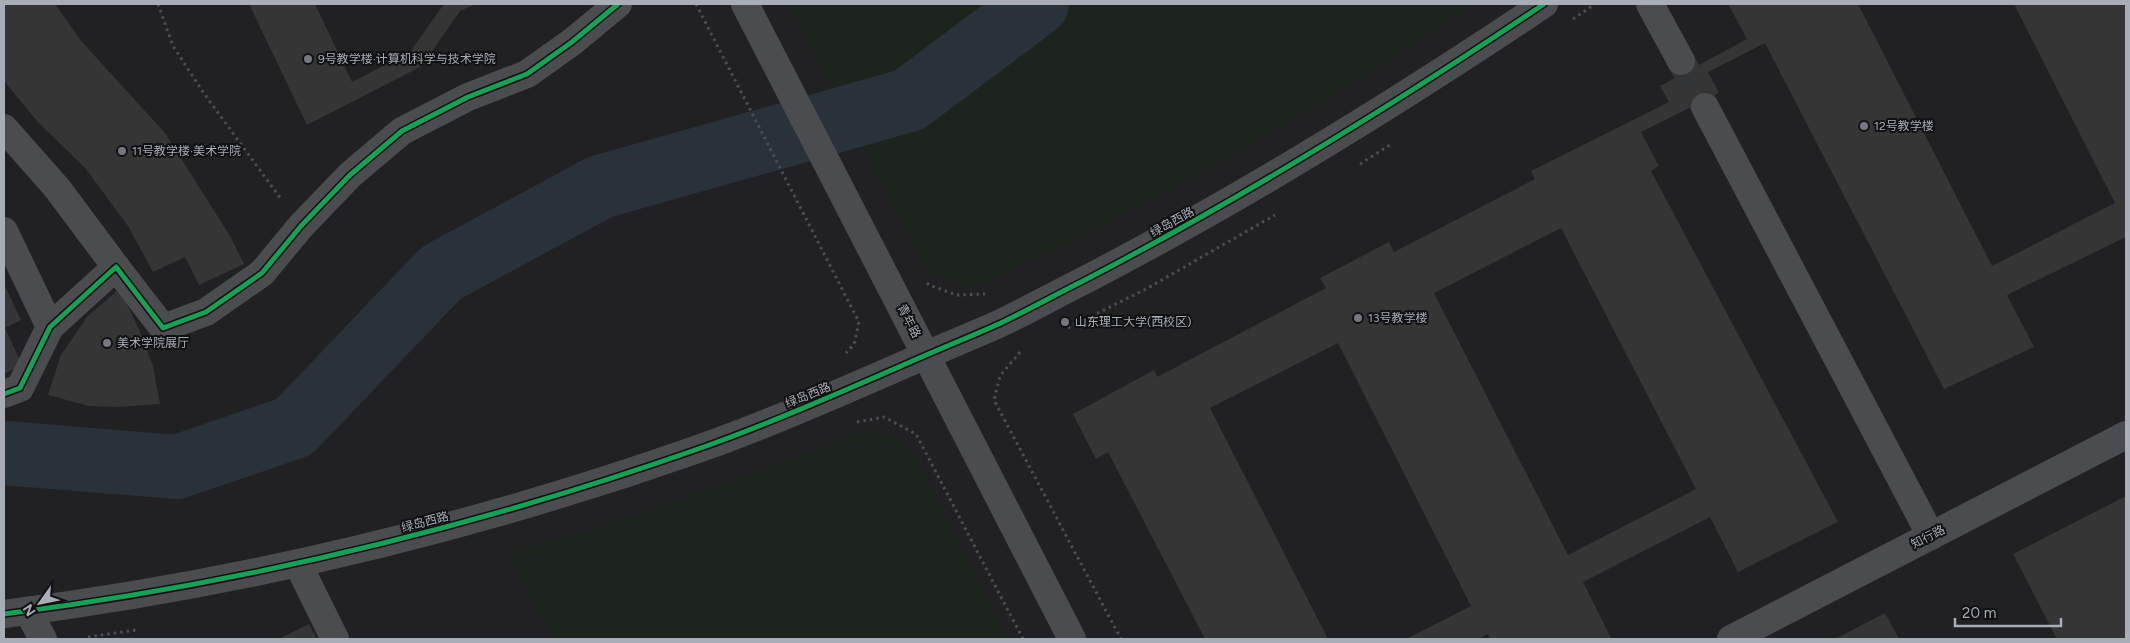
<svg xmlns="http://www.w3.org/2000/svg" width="2130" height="643" font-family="Figtree,'Noto Sans SC',sans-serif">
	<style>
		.built { fill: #212123 }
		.green { fill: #1d241e }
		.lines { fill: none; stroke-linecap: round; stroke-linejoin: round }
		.river { stroke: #2a3239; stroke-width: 64 }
		.building { fill: #353536; fill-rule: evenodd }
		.street-tunnel { stroke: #343537; stroke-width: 28; stroke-dasharray: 28 14; stroke-linecap: butt }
		.path { stroke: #4d4e52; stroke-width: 3; stroke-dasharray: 2.5 4; stroke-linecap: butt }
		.street { stroke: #4b4c50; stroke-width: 28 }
		.cycleway-casing { stroke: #111113; stroke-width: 8 }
		.cycleway { stroke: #1a9f57; stroke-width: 5 }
		.poi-dot { fill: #757880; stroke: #111113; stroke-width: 2 }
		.labels { text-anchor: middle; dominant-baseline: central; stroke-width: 4; stroke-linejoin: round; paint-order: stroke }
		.poi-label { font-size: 12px; fill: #a8adb8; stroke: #111113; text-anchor: start }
		.street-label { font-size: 12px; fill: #a8adb8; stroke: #111113 }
	</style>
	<rect width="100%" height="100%" fill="#171717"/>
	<!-- built -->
	<rect class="built" x="4" y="4" width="2122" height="635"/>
	<!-- green -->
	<g class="green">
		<path d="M788 4H1475C1359 82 1240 153 1116 219 1070 244 1021 265 973 288L928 273Z"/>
		<path d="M866 430C885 432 896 436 910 448L1007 639H553L509 554 615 522 749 475Z"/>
	</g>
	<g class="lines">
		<!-- river -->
		<path class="river" d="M4 453 177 467 294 427 441 273 600 187 909 100 1037 4"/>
	</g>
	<!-- building -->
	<g class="building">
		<path d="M4 4H55L82 42 165 133 230 236 244 264 199 285 185 257 153 272 128 226 86 169 37 121 4 81Z"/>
		<path d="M249 4H315L352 82 410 52 444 4H476L460 11 422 66 307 125Z"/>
		<path d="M1728 4H1858L1992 266 2115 203 2014 4H2126V237L2007 295 2034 347 1944 389 1765 43 1708 72 1719 93 1641 132 1659 166 1651 171 1838 522 1738 572 1710 517 1583 582 1611 638 1610 639H1490L1488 634 1477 639H1406L1471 606 1338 343 1210 408 1328 639H1205L1108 452 1096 459 1073 414 1154 370 1157 377 1326 288 1320 278 1389 242 1394 252 1535 179 1531 171 1669 102 1660 86 1747 39ZM1561 228 1696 489 1568 555 1434 293Z"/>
		<path d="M4 284 21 320 5 328 22 365 4 374Z"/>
		<path d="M120 288 140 332 153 366 160 404 118 407 89 406 48 395 61 355 87 317Z"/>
		<path d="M2126 496V639H2057L2013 554Z"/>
		<path d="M1885 613 1899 639H1835Z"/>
		<path d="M309 624 317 639H279Z"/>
	</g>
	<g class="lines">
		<!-- street-tunnel -->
		<path class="street-tunnel" d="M1681 61 1705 107"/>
		<!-- path -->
		<g class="path">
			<path d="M158 4 173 46 205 95 281 199"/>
			<path d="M696 4 859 322 854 344 846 353"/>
			<path d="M1573 19 1595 4"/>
			<path d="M1360 164 1393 143"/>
			<path d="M927 283 929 285 957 295 985 294"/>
			<path d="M1068 328 1146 289 1275 215"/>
			<path d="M1020 352 1000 376 994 400 1121 639"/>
			<path d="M857 422 884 417 916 434 1023 639"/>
			<path d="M88 637 136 630"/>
		</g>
		<!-- street -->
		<g class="street">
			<path d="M745 4 1072 639"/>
			<path d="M1650 4 1681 61"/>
			<path d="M1705 107 1931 536"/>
			<path d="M4 128 57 188 116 267"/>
			<path d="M4 231 50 327"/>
			<path d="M4 394 20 388 50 327 116 267 163 328 206 312 262 273 301 226 350 175 402 131 468 97 527 74 572 42 618 4"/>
			<path d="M298 564 335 639"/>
			<path d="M28 611 43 639"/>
			<path d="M4 614C241 584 473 528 698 449 769 424 839 393 908 363 939 349 970 337 1001 323 1028 310 1055 295 1083 281 1243 198 1395 104 1544 4"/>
			<path d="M1731 639 2126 435"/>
		</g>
		<!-- cycleway casing -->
		<g class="cycleway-casing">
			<g id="cycleway">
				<path d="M4 394 20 388 50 327 116 267 163 328 206 312 262 273 301 226 350 175 402 131 468 97 527 74 572 42 618 4"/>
				<path d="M4 614C241 584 473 528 698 449 769 424 839 393 908 363 939 349 970 337 1001 323 1028 310 1055 295 1083 281 1243 198 1395 104 1544 4"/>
			</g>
		</g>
		<!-- cycleway -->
		<use href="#cycleway" class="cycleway"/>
	</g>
	<!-- markers -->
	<g class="poi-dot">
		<circle cx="308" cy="59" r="5"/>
		<circle cx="1864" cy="126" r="5"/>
		<circle cx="122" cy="151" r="5"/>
		<circle cx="1358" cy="318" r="5"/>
		<circle cx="1065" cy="322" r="5"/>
		<circle cx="107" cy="343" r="5"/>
	</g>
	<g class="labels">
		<!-- poi labels -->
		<g class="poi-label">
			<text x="318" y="59">9号教学楼·计算机科学与技术学院</text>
			<text x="1874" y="126">12号教学楼</text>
			<text x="132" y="151">11号教学楼·美术学院</text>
			<text x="1368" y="318">13号教学楼</text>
			<text x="1075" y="322">山东理工大学(西校区)</text>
			<text x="117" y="343">美术学院展厅</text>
		</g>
		<!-- street labels -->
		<g class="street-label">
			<text transform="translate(1172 222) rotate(-29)">绿岛西路</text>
			<text transform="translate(909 321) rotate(63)">青年路</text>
			<text transform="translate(808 395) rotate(-22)">绿岛西路</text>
			<text transform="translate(425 522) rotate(-15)">绿岛西路</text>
			<text transform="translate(1928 537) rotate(-27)">知行路</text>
		</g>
	</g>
	<!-- border -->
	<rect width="2130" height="643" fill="none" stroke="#a8adb8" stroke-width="10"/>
	<!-- north arrow -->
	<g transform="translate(40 603) rotate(237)" stroke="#111113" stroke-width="4" paint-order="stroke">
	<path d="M0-4L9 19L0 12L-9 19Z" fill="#a8adb8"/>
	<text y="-8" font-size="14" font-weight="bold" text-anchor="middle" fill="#a8adb8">N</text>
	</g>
	<!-- scale -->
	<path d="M1955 618v8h106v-8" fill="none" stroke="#a8adb8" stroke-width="2.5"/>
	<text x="1962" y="618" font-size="15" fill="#a8adb8" stroke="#111113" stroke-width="4" paint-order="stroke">20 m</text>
</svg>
